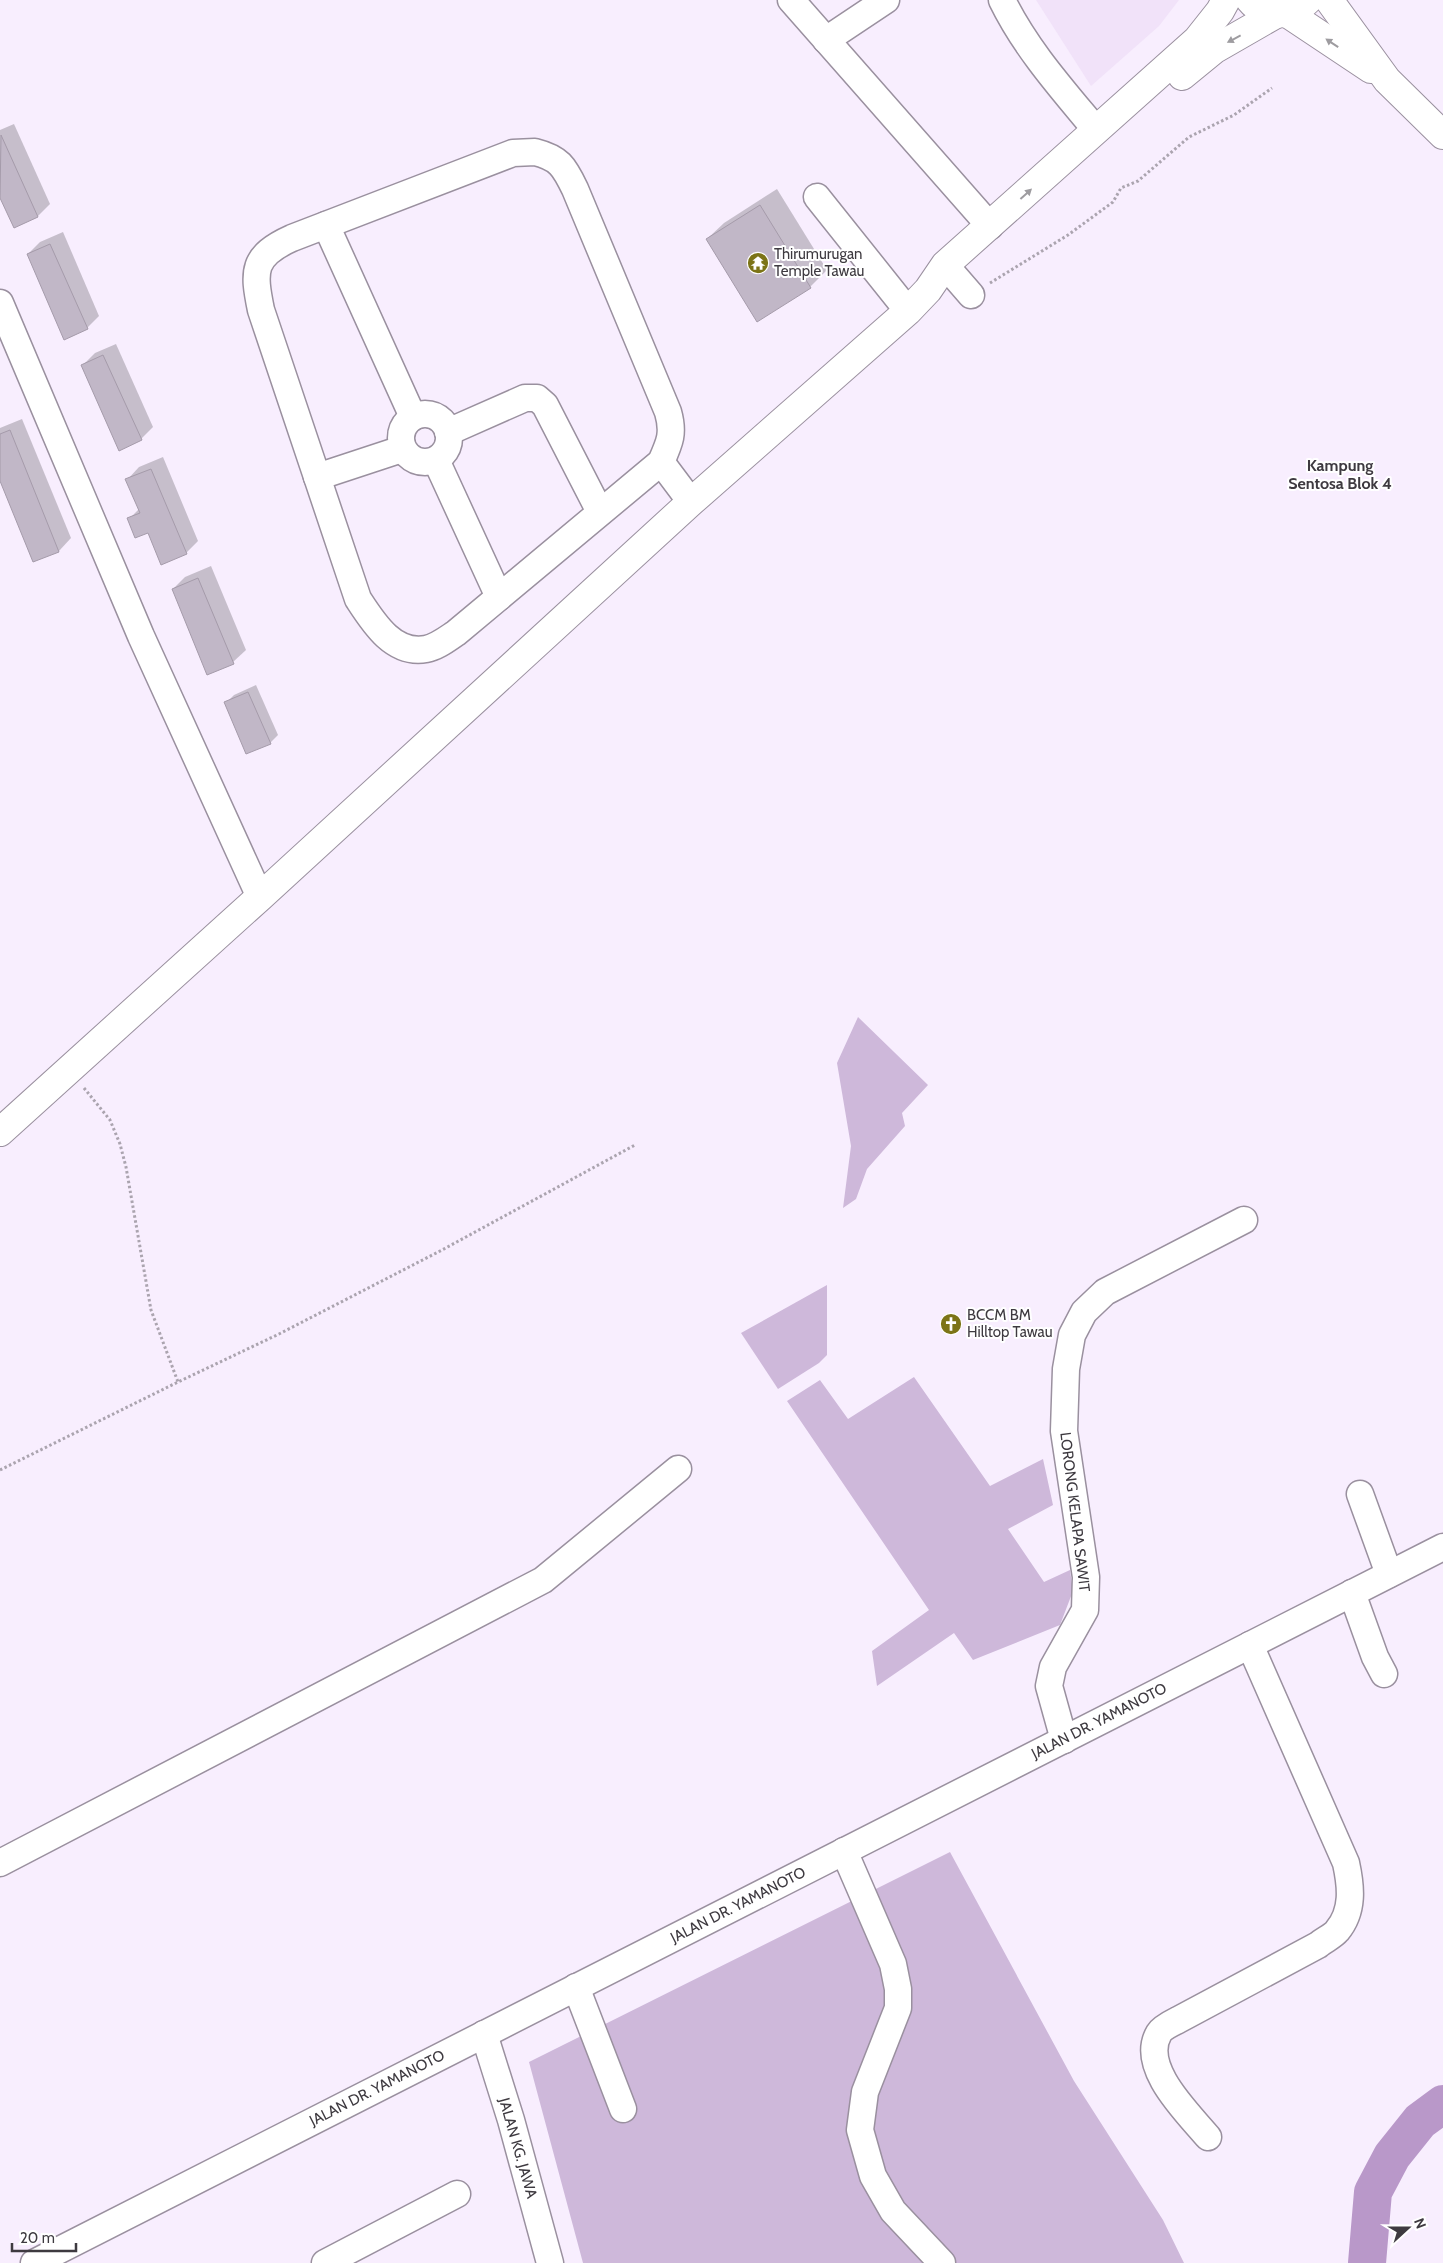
<svg xmlns="http://www.w3.org/2000/svg" width="1443" height="2263" font-family="Cabin,sans-serif">
	<style>
		.built { fill: #f1e2f9 }
		.green { fill: #ceb8da }
		.shadow { fill: #0003 }
		.lines { fill: none; stroke-linecap: round; stroke-linejoin: round }
		.river { stroke: #b998c9; stroke-width: 38 }
		.building { fill: #c1b7c7; stroke: #a59baa }
		.minor-casing { stroke: #9a909f; stroke-width: 29 }
		.major-casing { stroke: #9a909f; stroke-width: 30 }
		.path { stroke: #aba4af; stroke-width: 3; stroke-dasharray: 2.5 2.5; stroke-linecap: butt }
		.minor { stroke: #fff; stroke-width: 26 }
		.major { stroke: #fff; stroke-width: 28 }
		.oneway { fill: #9e9ca0 }
		.labels { text-anchor: middle; dominant-baseline: central; stroke-width: 4; stroke-linejoin: round; paint-order: stroke }
		.poi-label { font-size: 15px; fill: #3e3a40; stroke: #fff; text-anchor: start }
		.street-label { font-size: 15px; fill: #3e3a40; stroke: #fff }
		.neighbourhood-label { font-size: 16px; font-weight: bold; fill: #3e3a40; stroke: #fff }
	</style>
	<rect width="100%" height="100%" fill="#f8eefe"/>
	<!-- built -->
	<path class="built" d="M1036 0H1179L1159 26 1091 86Z"/>
	<!-- green -->
	<g class="green">
		<path d="M858 1017 928 1085 902 1113 905 1126 867 1169 856 1199 843 1208 851 1146 837 1063Z"/>
		<path d="M827 1285V1355L819 1363 778 1389 741 1333Z"/>
		<path d="M914 1377 990 1486 1043 1459 1053 1505 1008 1529 1044 1582 1070 1570 1073 1591 1060 1625 973 1660 954 1633 877 1686 872 1651 929 1610 787 1401 820 1380 848 1419Z"/>
		<path d="M950 1852 1074 2081 1163 2220 1184 2263H583L529 2062Z"/>
	</g>
	<!-- shadow -->
	<g class="shadow">
		<path d="M14 124 50 204 38 216 14 227 0 195V130Z"/>
		<path d="M777 189 827 270 810 287 757 320 707 239 724 223Z"/>
		<path d="M63 232 99 316 87 328 28 254 40 242Z"/>
		<path d="M116 344 153 427 141 439 83 365 95 353Z"/>
		<path d="M22 419 71 538 59 551 33 561 0 477V428Z"/>
		<path d="M163 457 198 541 186 553 129 519 139 509 127 480 139 467Z"/>
		<path d="M211 566 246 650 233 662 173 589 185 577Z"/>
		<path d="M256 685 278 735 270 743 226 703 234 695Z"/>
	</g>
	<g class="lines">
		<!-- river -->
		<path class="river" d="M1367 2263 1373 2192 1392 2156 1420 2121 1443 2104"/>
	</g>
	<!-- building -->
	<g class="building">
		<path d="M1 135 38 217 14 228 0 198Z"/>
		<path d="M760 205 811 288 757 322 706 239Z"/>
		<path d="M50 244 88 329 64 340 27 254Z"/>
		<path d="M103 355 142 440 119 451 81 365Z"/>
		<path d="M10 430 59 552 33 562 0 481V434Z"/>
		<path d="M151 469 187 554 161 565 148 533 135 538 127 518 140 513 125 479Z"/>
		<path d="M198 578 234 664 207 675 172 589Z"/>
		<path d="M248 692 271 744 246 754 224 702Z"/>
	</g>
	<g class="lines">
		<!-- minor casing -->
		<g class="minor-casing">
			<g id="minor">
				<path d="M791 0 990 226"/>
				<path d="M1002 0C1026 49 1062 89 1096 130"/>
				<path d="M826 40 886 0"/>
				<path d="M535 152C559 158 564 166 575 189L668 412C674 433 670 442 661 462L456 633C447 639 437 647 426 649 393 655 373 622 358 599L261 310C253 271 252 256 292 238L513 153Z"/>
				<path d="M817 197 908 311"/>
				<path d="M326 225 413 417"/>
				<path d="M945 265 971 295"/>
				<path d="M0 303 141 636 260 897"/>
				<circle cx="425" cy="438" r="24"/>
				<path d="M448 432 525 398H537L545 405 600 512"/>
				<path d="M436 460 499 597"/>
				<path d="M661 462 691 502"/>
				<path d="M317 477 402 449"/>
				<path d="M1360 1494 1389 1574"/>
				<path d="M1352 1593 1375 1657 1384 1674"/>
				<path d="M1064 1740 1049 1686 1053 1667 1085 1610 1086 1577 1064 1431 1066 1369 1072 1335 1084 1312 1105 1292 1244 1220"/>
				<path d="M844 1851 893 1964 898 1989V2008L865 2092 860 2130 873 2176 893 2211 942 2263"/>
				<path d="M0 1863 543 1580 678 1469"/>
				<path d="M576 1987 623 2109"/>
				<path d="M484 2034 511 2120 550 2263"/>
				<path d="M1208 2137C1188 2113 1139 2067 1159 2033 1162 2028 1172 2023 1178 2020L1318 1945C1324 1940 1333 1936 1337 1931 1354 1911 1351 1886 1346 1863L1250 1645"/>
				<path d="M34 2263 1443 1547"/>
				<path d="M325 2263 457 2194"/>
			</g>
		</g>
		<!-- major casing -->
		<g class="major-casing">
			<g id="major">
				<path d="M1250 0C1266 19 1291 17 1308 0"/>
				<path d="M1329 0 1387 80 1443 135"/>
				<path d="M1287 13 1371 69"/>
				<path d="M1182 76 1215 49 1276 14"/>
				<path d="M0 1132 260 897 691 502 908 311 928 290 945 265 1197 40 1220 11 1226 0"/>
			</g>
		</g>
		<!-- path -->
		<g class="path">
			<path d="M990 283 1068 235 1113 202 1121 188 1138 181 1189 137 1234 115 1272 88"/>
			<path d="M84 1088 110 1120 120 1144 126 1167 151 1310 178 1382"/>
			<path d="M0 1470 178 1382 279 1334 442 1250 635 1145"/>
		</g>
		<!-- minor -->
		<use href="#minor" class="minor"/>
		<!-- major -->
		<use href="#major" class="major"/>
	</g>
	<!-- one-way arrows -->
	<defs><path id="oneway-solid" d="M-6-.8H1V-3.2L6.5 0L1 3.2V.8H-6Z" transform="scale(1.25)"/></defs>
	<g class="oneway">
		<use href="#oneway-solid" transform="translate(1234 39) rotate(152)"/>
		<use href="#oneway-solid" transform="translate(1332 43) rotate(-146)"/>
		<use href="#oneway-solid" transform="translate(1026 194) rotate(-42)"/>
	</g>
	<!-- icons -->
	<defs>
		<g id="temple-disc" transform="scale(1.125)"><circle r="9.5" fill="#7c7417" stroke="#fff"/><path d="M0-6L5-2H3V0L6.5 2.5H4V6H1.5V3h-3V6H-4V2.5H-6.5L-3 0V-2H-5Z" fill="#fff"/></g>
		<g id="church-disc" transform="scale(1.125)"><circle r="9.5" fill="#7c7417" stroke="#fff"/><path d="M-1.2-6h2.4v3.5h3.3v2.4h-3.3V6h-2.4V-.1h-3.3v-2.4h3.3Z" fill="#fff"/></g>
	</defs>
	<g fill-rule="evenodd">
		<use href="#temple-disc" x="758" y="263"/>
		<use href="#church-disc" x="951" y="1324"/>
	</g>
	<g class="labels">
		<!-- poi labels -->
		<g class="poi-label">
			<text x="774" y="254">Thirumurugan<tspan x="774" dy="17">Temple Tawau</tspan></text>
			<text x="967" y="1315">BCCM BM<tspan x="967" dy="17">Hilltop Tawau</tspan></text>
		</g>
		<!-- street labels -->
		<g class="street-label">
			<text transform="translate(1075 1512) rotate(83)">LORONG KELAPA SAWIT</text>
			<text transform="translate(1099 1721) rotate(-27)">JALAN DR. YAMANOTO</text>
			<text transform="translate(738 1905) rotate(-27)">JALAN DR. YAMANOTO</text>
			<text transform="translate(377 2088) rotate(-27)">JALAN DR. YAMANOTO</text>
			<text transform="translate(518 2148) rotate(74)">JALAN KG. JAWA</text>
		</g>
		<!-- neighbourhood labels -->
		<g class="neighbourhood-label">
			<text x="1340" y="465">Kampung<tspan x="1340" dy="18">Sentosa Blok 4</tspan></text>
		</g>
	</g>
	<!-- north arrow -->
	<g transform="translate(1408 2228) rotate(69)" stroke="#ffffff" stroke-width="4" paint-order="stroke">
	<path d="M0-4L9 19L0 12L-9 19Z" fill="#3e3a40"/>
	<text y="-8" font-size="14" font-weight="bold" text-anchor="middle" fill="#3e3a40">N</text>
	</g>
	<!-- scale -->
	<path d="M12 2243v8h64v-8" fill="none" stroke="#3e3a40" stroke-width="2.5"/>
	<text x="20" y="2243" font-size="15" fill="#3e3a40" stroke="#ffffff" stroke-width="4" paint-order="stroke">20 m</text>
</svg>
